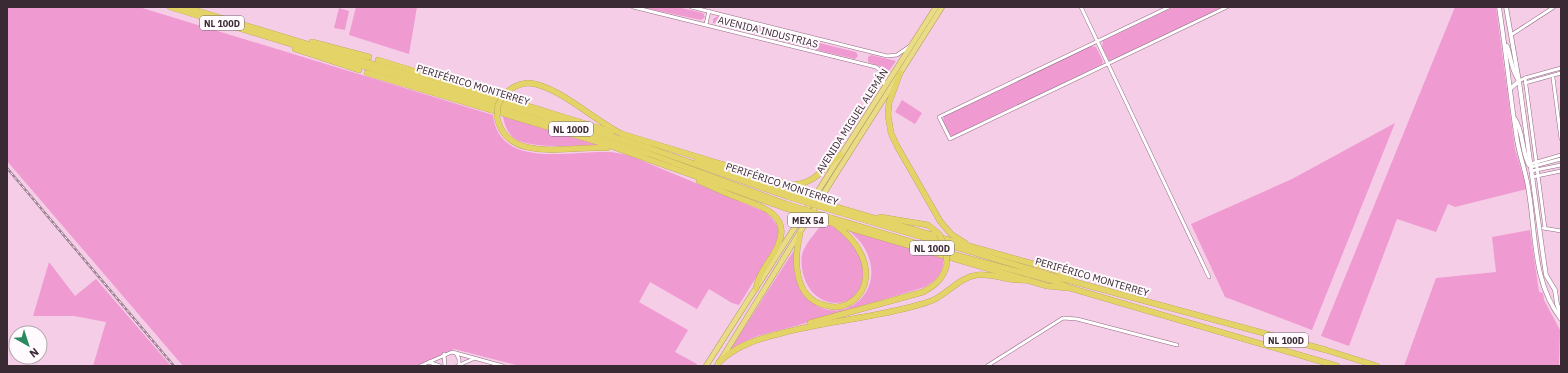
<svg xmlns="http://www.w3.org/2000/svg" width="1568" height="373" font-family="'IBM Plex Sans',sans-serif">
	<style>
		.green { fill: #f09ad2 }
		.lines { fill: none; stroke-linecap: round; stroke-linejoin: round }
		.minor-casing { stroke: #906b82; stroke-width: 4 }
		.tertiary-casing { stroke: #906b82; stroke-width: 5 }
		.trunk-casing { stroke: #a89855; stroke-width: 6 }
		.motorway-casing { stroke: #a89855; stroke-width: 6 }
		.minor { stroke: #fff; stroke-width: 3 }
		.tertiary { stroke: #fff; stroke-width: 4 }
		.trunk { stroke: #eadc86; stroke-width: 5 }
		.motorway { stroke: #e4d467; stroke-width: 5.5 }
		.rail-casing { stroke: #9e8193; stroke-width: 2.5 }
		.rail { stroke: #fffafd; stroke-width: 1; stroke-dasharray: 3; stroke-linecap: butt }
		.motorway-bridge-casing { stroke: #a89855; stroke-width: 6; stroke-linecap: butt }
		.motorway-bridge { stroke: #e4d467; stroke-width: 5.5 }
		.labels { text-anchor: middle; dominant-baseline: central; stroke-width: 4; stroke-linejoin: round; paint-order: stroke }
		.shield { fill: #fffafd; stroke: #756870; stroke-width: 1 }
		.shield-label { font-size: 9px; font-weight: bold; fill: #3a2a34 }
		.street-label { font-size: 10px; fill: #3a2a34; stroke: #fffafd }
	</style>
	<rect width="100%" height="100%" fill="#f6cde6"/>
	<!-- green -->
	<g class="green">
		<path d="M7 7H139L493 115C499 169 569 151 607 152 614 152 623 154 631 156L765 212C776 221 781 228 778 242L739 305 732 303 709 289 697 309 650 282 639 302 688 330 675 352 697 364 695 366H520L454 349 417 366H183L7 161Z"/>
		<path d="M356 7H417L409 54 349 35Z"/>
		<path d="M640 7H677L703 13 705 17 701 20Z"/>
		<path d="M1174 7H1224L1109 61 1102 47 1103 41Z"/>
		<path d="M1455 7H1496L1515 149 1527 189 1455 207 1448 204 1436 232 1397 219 1349 346 1321 336Z"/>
		<path d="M339 8 349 11 345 30 334 28Z"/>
		<path d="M718 16 796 36 797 41 794 44 716 24 713 23V19Z"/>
		<path d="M807 40 856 52 858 56 855 59 808 48 805 44Z"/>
		<path d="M1090 46 1096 47 1103 61 1102 64 953 136 949 135C946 129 940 122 945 115Z"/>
		<path d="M871 55 896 61 886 75H885L881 67 868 62V57Z"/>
		<path d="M902 100 922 113 915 124 895 112Z"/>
		<path d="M503 116 603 145C579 145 541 149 519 141 509 137 504 125 503 116Z"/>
		<path d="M1395 123 1312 330 1225 297 1191 224 1292 179Z"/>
		<path d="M823 222C839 228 849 240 859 254 862 259 862 263 863 268 869 308 817 317 804 277 802 270 800 259 803 252 805 244 818 230 823 222Z"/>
		<path d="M846 228 944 258C943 273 938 279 925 287 883 300 841 312 799 325 775 332 751 335 730 350L796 247C795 257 793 268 796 278 797 282 800 285 802 289 828 336 890 298 866 251 862 242 854 235 846 228Z"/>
		<path d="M1530 230 1539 292 1543 293 1544 300 1560 330 1559 366H1404L1436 278 1496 272 1492 237Z"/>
		<path d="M49 262 75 296 96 279 171 366H93L106 322 74 316H33Z"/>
	</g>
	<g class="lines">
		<!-- minor casing -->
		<g class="minor-casing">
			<g id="minor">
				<path d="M633 7 876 67 882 72 885 87"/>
				<path d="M691 7 887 56 897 55 910 46"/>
				<path d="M1081 7 1209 277"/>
				<path d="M1169 7 939 117 950 139 1227 7"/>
				<path d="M706 24 709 11"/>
				<path d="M1511 35 1554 7"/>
				<path d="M1525 78 1545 228"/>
				<path d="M1553 78 1561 139"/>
				<path d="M1519 81 1525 78 1561 68"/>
				<path d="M1525 83 1561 73"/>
				<path d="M1530 164 1561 155"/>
				<path d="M1531 167 1561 159"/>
				<path d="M1531 171 1561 165"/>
				<path d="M1532 177 1561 171"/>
				<path d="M1543 228 1561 231"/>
				<path d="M456 353 459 359V365"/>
				<path d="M444 354 445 366"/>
				<path d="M429 362 440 366"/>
				<path d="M420 366 452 352 503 366"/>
				<path d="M457 366 473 359"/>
				<path d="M987 366 1063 318 1077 319 1177 345"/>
			</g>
		</g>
		<!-- tertiary casing -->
		<g class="tertiary-casing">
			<g id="tertiary">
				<path d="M1499 7C1506 51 1510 96 1517 140 1520 158 1527 175 1529 193 1536 236 1533 283 1561 319"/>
				<path d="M1506 7 1519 81 1543 255 1546 275 1555 290 1557 304 1561 314"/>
				<path d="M1507 46C1511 57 1511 69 1518 79"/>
				<path d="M1510 89 1519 81"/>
				<path d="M1515 119C1524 133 1521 150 1529 165"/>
			</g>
		</g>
		<!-- trunk casing -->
		<g class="trunk-casing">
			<g id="trunk">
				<path d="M706 366 936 7"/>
				<path d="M717 366 834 177 942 7"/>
			</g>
		</g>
		<!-- motorway casing -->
		<g class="motorway-casing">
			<g id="motorway">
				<path d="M170 7 650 154 786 204"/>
				<path d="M185 7 649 148 789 197"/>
				<path d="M312 42 369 57"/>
				<path d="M295 49 359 70"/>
				<path d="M378 60 612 132"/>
				<path d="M367 73 605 144 785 208"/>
				<path d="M900 73 889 103 888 115 891 133 897 146 940 221 951 234 965 243"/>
				<path d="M504 94C511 88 520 83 529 83 557 85 595 121 622 134L790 185C817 184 821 169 840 155"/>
				<path d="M497 117C506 165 573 145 607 148"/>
				<path d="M697 160 791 193"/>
				<path d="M699 181C710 186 721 191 733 196 754 204 793 212 778 245 772 260 758 272 756 289"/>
				<path d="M836 207 976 248 1056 270 1070 279"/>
				<path d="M835 211 1049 275 1326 350 1377 366"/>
				<path d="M880 217 928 225 939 234"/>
				<path d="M831 218 952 254 1054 281 1070 288 1337 366"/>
				<path d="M829 222 1047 286 1068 288"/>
				<path d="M800 234C794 258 793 297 824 305 830 307 838 308 845 305 851 303 858 297 861 292 875 267 856 240 837 226"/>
				<path d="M810 323 923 292C936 285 943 279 947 264"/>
				<path d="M719 362C737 345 758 339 782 333 826 321 874 318 918 305 926 303 934 301 940 296 953 288 962 277 977 275 994 273 1010 282 1028 280"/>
			</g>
		</g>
		<!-- minor -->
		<use href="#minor" class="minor"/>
		<!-- tertiary -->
		<use href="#tertiary" class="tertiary"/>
		<!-- trunk -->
		<use href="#trunk" class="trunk"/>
		<!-- motorway -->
		<use href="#motorway" class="motorway"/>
		<!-- rail casing -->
		<g class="rail-casing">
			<path id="rail" d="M7 168 174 366"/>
		</g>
		<!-- rail -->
		<use href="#rail" class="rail"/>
		<!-- motorway-bridge casing -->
		<g class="motorway-bridge-casing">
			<g id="motorway-bridge">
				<path d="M497 117 498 105 504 94"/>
				<path d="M791 193 836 207"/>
				<path d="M789 197 835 211"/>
				<path d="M786 204 831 218"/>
				<path d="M785 208 829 222"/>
				<path d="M939 234 946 248 947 264"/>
			</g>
		</g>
		<!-- motorway-bridge -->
		<use href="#motorway-bridge" class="motorway-bridge"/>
	</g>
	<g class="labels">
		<!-- shield labels -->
		<g class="shield">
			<rect x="200" y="16" width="44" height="14" rx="3"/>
			<rect x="549" y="122" width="44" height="14" rx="3"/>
			<rect x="788" y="213" width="40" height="14" rx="3"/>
			<rect x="910" y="241" width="44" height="14" rx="3"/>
			<rect x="1264" y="333" width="44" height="14" rx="3"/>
		</g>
		<g class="shield-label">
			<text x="222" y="23">NL 100D</text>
			<text x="571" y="129">NL 100D</text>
			<text x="808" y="220">MEX 54</text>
			<text x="932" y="248">NL 100D</text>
			<text x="1286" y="340">NL 100D</text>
		</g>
		<!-- street labels -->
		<g class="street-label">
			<text transform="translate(768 32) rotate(14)">AVENIDA INDUSTRIAS</text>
			<text transform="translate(473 85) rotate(17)">PERIFÉRICO MONTERREY</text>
			<text transform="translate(852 121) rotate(-57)">AVENIDA MIGUEL ALEMÁN</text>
			<text transform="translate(782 184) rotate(18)">PERIFÉRICO MONTERREY</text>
			<text transform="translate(1092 277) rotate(16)">PERIFÉRICO MONTERREY</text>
		</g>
	</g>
	<!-- border -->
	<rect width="1568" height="373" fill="none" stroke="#3a2a34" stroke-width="16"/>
	<!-- north arrow -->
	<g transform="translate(28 345) rotate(141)"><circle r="19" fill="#fffafd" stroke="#b0a7ad"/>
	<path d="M0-3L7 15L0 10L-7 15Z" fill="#2b8961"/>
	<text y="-6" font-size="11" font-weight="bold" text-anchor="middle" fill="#3a2a34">N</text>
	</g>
</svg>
